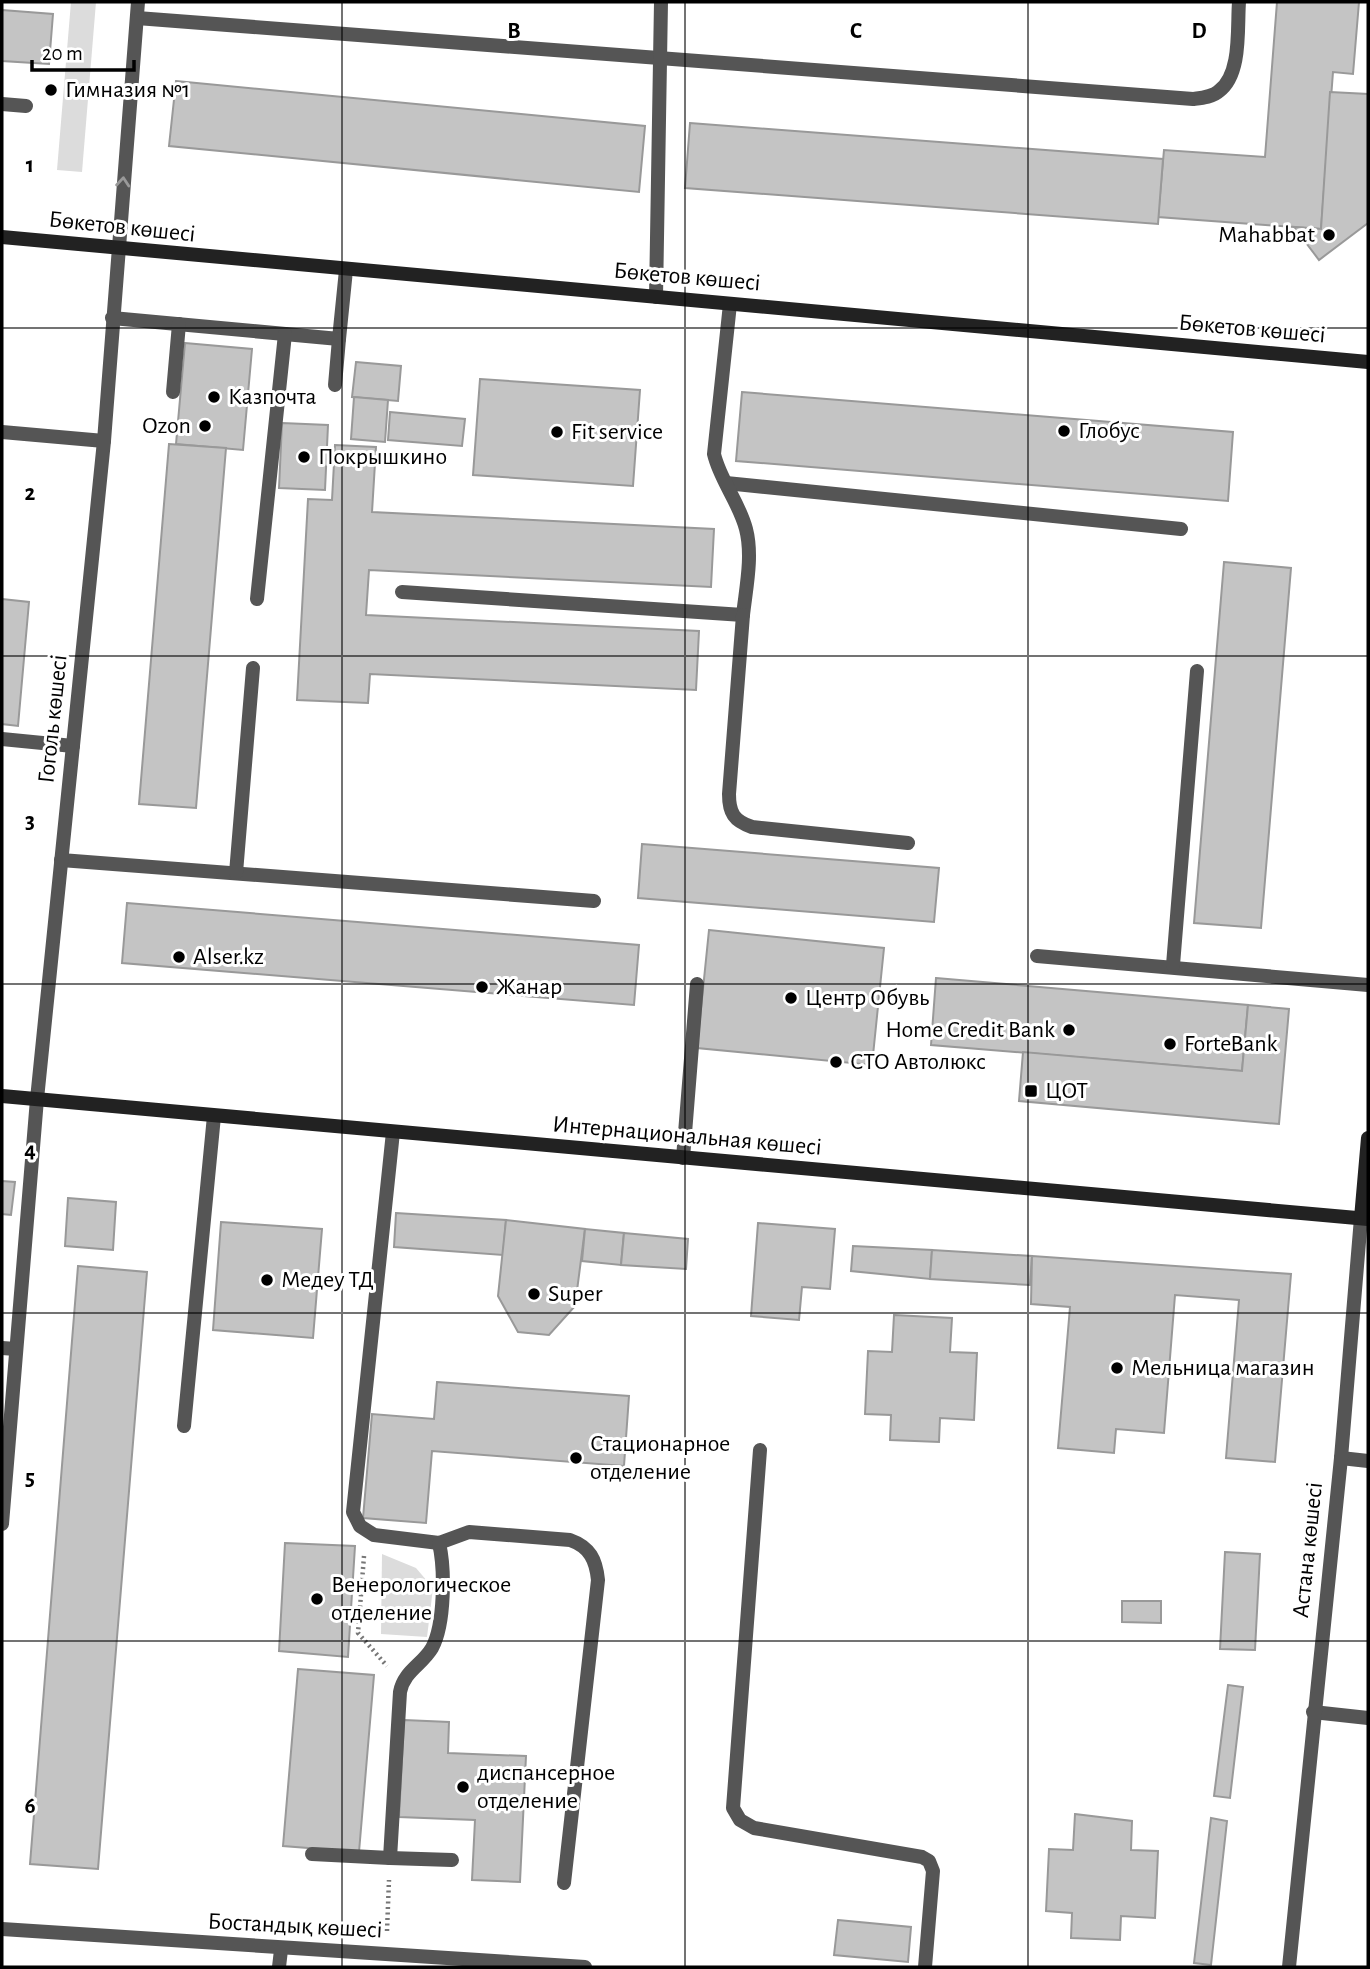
<svg xmlns="http://www.w3.org/2000/svg" width="1370" height="1969" font-family="'Alegreya Sans',sans-serif">
	<style>
		.green { fill: #dcdcdc }
		.building { fill: #c4c4c4; stroke: #999; stroke-width: 2 }
		.lines { fill: none; stroke-linecap: round; stroke-linejoin: round }
		.path { stroke: #777; stroke-width: 4.5; stroke-dasharray: 2 3.5; stroke-linecap: butt }
		.lane { stroke: #555; stroke-width: 14 }
		.street { stroke: #555; stroke-width: 14 }
		.secondary { stroke: #222; stroke-width: 14 }
		.oneway { stroke: #999 }
		.grid { fill: none; stroke: #000; stroke-width: 2; stroke-opacity: 0.55 }
		.poi-dot { fill: #000; stroke: #fff; stroke-width: 2.5 }
		.labels { text-anchor: middle; dominant-baseline: central; stroke-width: 6; stroke-linejoin: round; paint-order: stroke }
		.poi-label { font-size: 24px; fill: #000; stroke: #fff; text-anchor: start }
		.street-label { font-size: 24px; fill: #000; stroke: #fff }
		.grid-label { font-size: 23px; text-anchor: middle; font-weight: bold; fill: #000; stroke: #fff; stroke-width: 6; stroke-linejoin: round; paint-order: stroke }
	</style>
	<rect width="100%" height="100%" fill="#fff"/>
	<!-- green -->
	<g class="green">
		<path d="M71 2H96L82 172 57 170Z"/>
		<path d="M382 1554 416 1568 433 1588 427 1637 381 1634Z"/>
	</g>
	<!-- building -->
	<g class="building">
		<path d="M1277 2H1359L1353 74 1333 72 1321 229 1158 217 1164 150 1265 157Z"/>
		<path d="M2 10 53 14 49 64 2 61Z"/>
		<path d="M176 81 645 126 639 192 169 146Z"/>
		<path d="M1330 92 1368 94V223L1319 260 1294 227 1321 229Z"/>
		<path d="M690 123 1163 159 1158 224 685 188Z"/>
		<path d="M185 343 252 349 243 450 176 444Z"/>
		<path d="M356 362 401 366 398 401 352 397Z"/>
		<path d="M480 379 640 390 633 486 473 475Z"/>
		<path d="M742 392 1233 432 1228 501 736 461Z"/>
		<path d="M354 397 388 400 385 442 351 439Z"/>
		<path d="M390 412 465 419 462 446 388 440Z"/>
		<path d="M282 423 328 425 325 490 279 488Z"/>
		<path d="M169 444 226 448 196 808 139 804Z"/>
		<path d="M335 445 376 447 372 512 714 529 711 587 369 570 366 615 699 631 696 690 370 674 368 703 297 700 308 499 332 500Z"/>
		<path d="M1224 562 1291 568 1261 928 1194 923Z"/>
		<path d="M2 599 29 602 18 726 2 724Z"/>
		<path d="M642 844 939 868 934 922 638 898Z"/>
		<path d="M127 903 639 945 634 1005 122 963Z"/>
		<path d="M709 930 884 948 872 1065 697 1048Z"/>
		<path d="M936 978 1248 1005 1242 1071 931 1045Z"/>
		<path d="M1248 1005 1289 1009 1279 1124 1019 1101 1023 1052 1242 1071Z"/>
		<path d="M2 1181 15 1182 11 1215 2 1214Z"/>
		<path d="M68 1198 116 1202 113 1250 65 1246Z"/>
		<path d="M396 1213 506 1220 503 1255 394 1247Z"/>
		<path d="M506 1220 585 1229 575 1306 549 1335 518 1332 498 1296Z"/>
		<path d="M221 1222 322 1229 313 1338 213 1330Z"/>
		<path d="M758 1223 835 1229 830 1289 802 1287 799 1320 751 1316Z"/>
		<path d="M585 1229 624 1233 621 1265 582 1261Z"/>
		<path d="M624 1233 688 1239 686 1269 621 1265Z"/>
		<path d="M853 1246 932 1250 930 1279 851 1271Z"/>
		<path d="M932 1250 1032 1256 1030 1285 930 1279Z"/>
		<path d="M1032 1256 1291 1274 1275 1462 1226 1458 1239 1300 1175 1295 1164 1433 1116 1429 1114 1453 1058 1448 1070 1307 1031 1304Z"/>
		<path d="M78 1266 147 1272 98 1869 30 1864Z"/>
		<path d="M894 1315 952 1318 950 1352 977 1353 974 1420 940 1418 939 1442 890 1440 891 1415 865 1414 868 1351 892 1352Z"/>
		<path d="M437 1382 629 1396 624 1466 432 1451 426 1523 363 1518 372 1414 434 1419Z"/>
		<path d="M285 1543 355 1546 348 1657 279 1651Z"/>
		<path d="M1225 1552 1260 1554 1255 1650 1220 1649Z"/>
		<path d="M1122 1601H1161V1623L1122 1622Z"/>
		<path d="M298 1669 374 1675 359 1852 283 1846Z"/>
		<path d="M1228 1685 1243 1687 1230 1798 1214 1796Z"/>
		<path d="M404 1720 449 1722 448 1753 526 1756 520 1882 472 1880 475 1820 399 1817Z"/>
		<path d="M1075 1814 1132 1821 1131 1850 1158 1851 1155 1918 1121 1916 1120 1940 1071 1938 1072 1913 1046 1911 1049 1849 1073 1850Z"/>
		<path d="M1211 1818 1227 1821 1211 1965 1194 1963Z"/>
		<path d="M838 1920 911 1927 908 1962 834 1955Z"/>
	</g>
	<g class="lines">
		<!-- path -->
		<g class="path">
			<path d="M364 1556 358 1633 387 1666"/>
			<path d="M387 1931 389 1880"/>
		</g>
		<!-- lane -->
		<g class="lane">
			<path d="M137 18 1193 99C1201 98 1213 97 1219 91 1242 74 1237 27 1239 2"/>
			<path d="M2 104 26 106"/>
			<path d="M656 297 661 2"/>
			<path d="M112 318 339 339 346 270"/>
			<path d="M335 385 339 339"/>
			<path d="M173 392 179 324"/>
			<path d="M2 432 104 441"/>
			<path d="M726 483 1181 529"/>
			<path d="M402 592 743 615C746 588 753 556 746 529 739 502 720 480 714 454L730 304"/>
			<path d="M257 599 285 334"/>
			<path d="M743 615 729 794C729 813 734 821 752 827L908 843"/>
			<path d="M2 739 73 746"/>
			<path d="M61 860 594 901"/>
			<path d="M236 873 253 668"/>
			<path d="M1037 956 1368 985"/>
			<path d="M1173 965 1197 671"/>
			<path d="M393 1132 353 1512 360 1526 374 1535 439 1543 469 1532 570 1540C590 1547 596 1560 598 1580L564 1883"/>
			<path d="M683 1158 697 984"/>
			<path d="M2 1348 16 1349"/>
			<path d="M184 1426 214 1116"/>
			<path d="M760 1450 733 1808 740 1820 754 1828 922 1857 929 1861 933 1871 925 1967"/>
			<path d="M1341 1458 1368 1461"/>
			<path d="M439 1543C445 1569 445 1624 432 1648 422 1665 404 1671 400 1692L390 1858 452 1860"/>
			<path d="M1313 1712 1368 1718"/>
			<path d="M312 1854 390 1858"/>
			<path d="M279 1967 281 1950"/>
		</g>
		<!-- street -->
		<g class="street">
			<path d="M2 1524 37 1099 104 441 138 2"/>
			<path d="M2 1929C196 1943 391 1953 585 1967"/>
			<path d="M1289 1967 1341 1458 1361 1218"/>
		</g>
		<!-- secondary -->
		<g class="secondary">
			<path d="M2 237 1368 362"/>
			<path d="M2 1096 1368 1219"/>
			<path d="M1361 1218 1368 1138"/>
		</g>
	</g>
	<!-- one-way arrows -->
	<defs><path id="oneway-chevron" d="M-2-3.5L2.5 0L-2 3.5" fill="none" stroke-width="1.6" stroke-linecap="round" stroke-linejoin="round" transform="scale(1.75)"/></defs>
	<use class="oneway" href="#oneway-chevron" transform="translate(123 182) rotate(-85)"/>
	<!-- grid -->
	<path class="grid" d="M342 2V1967M685 2V1967M1028 2V1967M2 328H1368M2 656H1368M2 984H1368M2 1313H1368M2 1641H1368"/>
	<!-- markers -->
	<g class="poi-dot">
		<circle cx="51" cy="90" r="7"/>
		<circle cx="1329" cy="235" r="7"/>
		<circle cx="214" cy="397" r="7"/>
		<circle cx="205" cy="426" r="7"/>
		<circle cx="1064" cy="431" r="7"/>
		<circle cx="557" cy="432" r="7"/>
		<circle cx="304" cy="457" r="7"/>
		<circle cx="179" cy="957" r="7"/>
		<circle cx="482" cy="987" r="7"/>
		<circle cx="791" cy="998" r="7"/>
		<circle cx="1069" cy="1030" r="7"/>
		<circle cx="1170" cy="1044" r="7"/>
		<circle cx="836" cy="1062" r="7"/>
		<rect x="1024" y="1084" width="14" height="14" rx="3.5"/>
		<circle cx="267" cy="1280" r="7"/>
		<circle cx="534" cy="1294" r="7"/>
		<circle cx="1117" cy="1368" r="7"/>
		<circle cx="576" cy="1458" r="7"/>
		<circle cx="317" cy="1599" r="7"/>
		<circle cx="463" cy="1787" r="7"/>
	</g>
	<g class="labels">
		<!-- poi labels -->
		<g class="poi-label">
			<text x="65" y="90">Гимназия №1</text>
			<text x="1315" y="235" text-anchor="end">Mahabbat</text>
			<text x="228" y="397">Казпочта</text>
			<text x="191" y="426" text-anchor="end">Ozon</text>
			<text x="1078" y="431">Глобус</text>
			<text x="571" y="432">Fit service</text>
			<text x="318" y="457">Покрышкино</text>
			<text x="193" y="957">Alser.kz</text>
			<text x="496" y="987">Жанар</text>
			<text x="805" y="998">Центр Обувь</text>
			<text x="1055" y="1030" text-anchor="end">Home Credit Bank</text>
			<text x="1184" y="1044">ForteBank</text>
			<text x="850" y="1062">СТО Автолюкс</text>
			<text x="1045" y="1091">ЦОТ</text>
			<text x="281" y="1280">Медеу ТД</text>
			<text x="548" y="1294">Super</text>
			<text x="1131" y="1368">Мельница магазин</text>
			<text x="590" y="1444">Стационарное<tspan x="590" dy="28">отделение</tspan></text>
			<text x="331" y="1585">Венерологическое<tspan x="331" dy="28">отделение</tspan></text>
			<text x="477" y="1773">диспансерное<tspan x="477" dy="28">отделение</tspan></text>
		</g>
		<!-- street labels -->
		<g class="street-label">
			<text transform="translate(122 227) rotate(6)">Бөкетов көшесі</text>
			<text transform="translate(687 277) rotate(5)">Бөкетов көшесі</text>
			<text transform="translate(1252 329) rotate(5)">Бөкетов көшесі</text>
			<text transform="translate(53 719) rotate(-84)">Гоголь көшесі</text>
			<text transform="translate(687 1136) rotate(5)">Интернациональная көшесі</text>
			<text transform="translate(1308 1550) rotate(-84)">Астана көшесі</text>
			<text transform="translate(295 1926) rotate(3)">Бостандық көшесі</text>
		</g>
	</g>
	<g class="grid-label">
		<text x="514" y="38">B</text>
		<text x="856" y="38">C</text>
		<text x="1199" y="38">D</text>
		<text x="30" y="172">1</text>
		<text x="30" y="500">2</text>
		<text x="30" y="828">3</text>
		<text x="30" y="1157">4</text>
		<text x="30" y="1485">5</text>
		<text x="30" y="1813">6</text>
	</g>
	<!-- border -->
	<rect width="1370" height="1969" fill="none" stroke="#000000" stroke-width="7"/>
	<!-- scale -->
	<path d="M32 60v10h102v-10" fill="none" stroke="#000000" stroke-width="3.5"/>
	<text x="42" y="60" font-size="21" fill="#000000" stroke="#ffffff" stroke-width="5" paint-order="stroke">20 m</text>
</svg>
